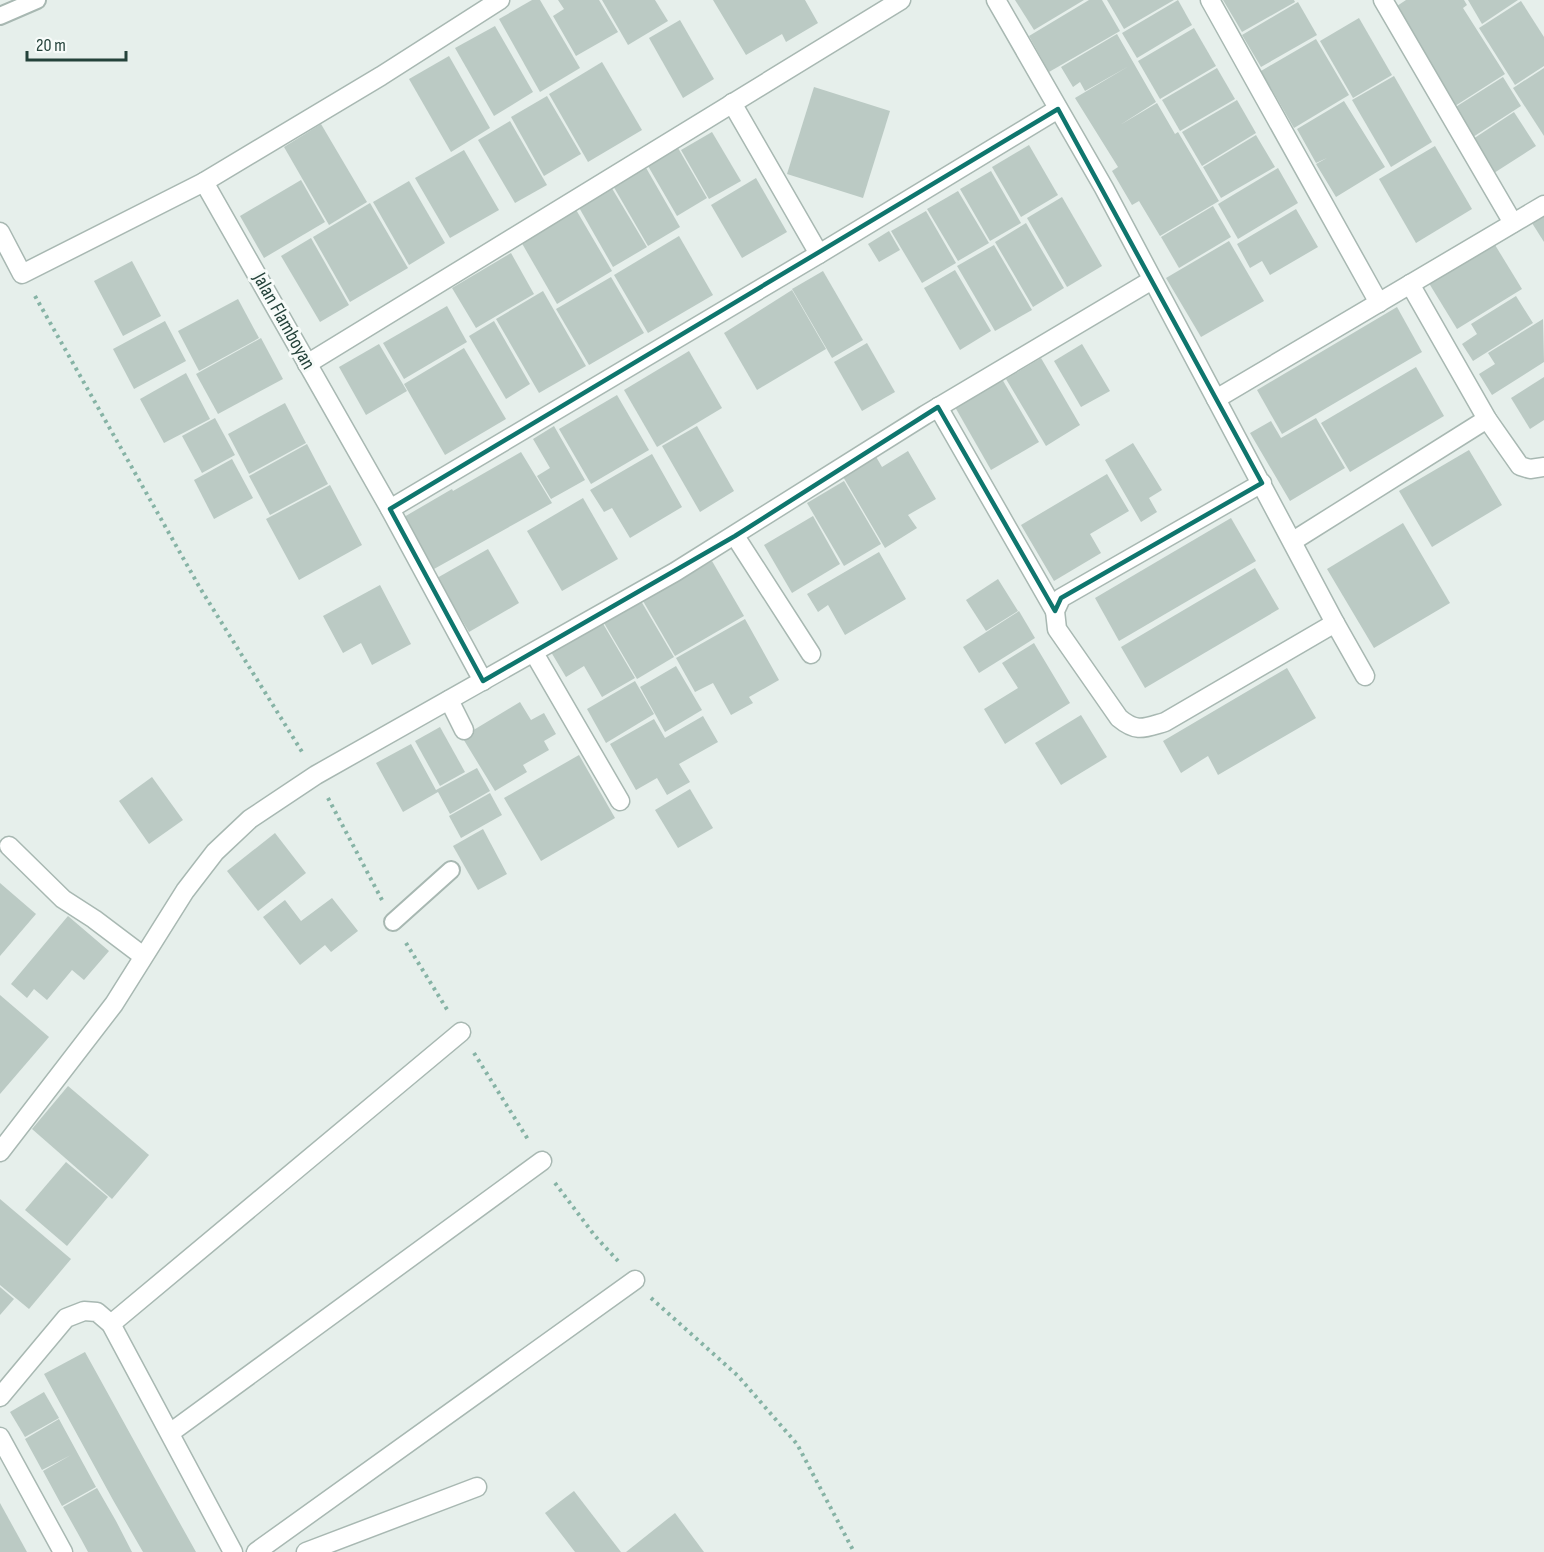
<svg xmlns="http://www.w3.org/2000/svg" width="1544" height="1552" font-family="'Sofia Sans Condensed',sans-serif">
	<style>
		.building { fill: #bbcac4 }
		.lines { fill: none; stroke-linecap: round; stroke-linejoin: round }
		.service-casing { stroke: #a8b8b2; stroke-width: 20 }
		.minor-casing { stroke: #a8b8b2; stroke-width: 21 }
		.path { stroke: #86b3a5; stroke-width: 4; stroke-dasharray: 3 4.5; stroke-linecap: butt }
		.service { stroke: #fff; stroke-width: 16 }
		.minor { stroke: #fff; stroke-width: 18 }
		.marked { fill: none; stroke: #0f766e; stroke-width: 4.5; stroke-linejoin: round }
		.labels { text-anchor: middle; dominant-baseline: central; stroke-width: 6; stroke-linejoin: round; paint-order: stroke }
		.street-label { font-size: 20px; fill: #24423a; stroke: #f7fbf9 }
	</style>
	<rect width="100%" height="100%" fill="#e6efeb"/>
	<!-- building -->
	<g class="building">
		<path d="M532 0H540L580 68 540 92 499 19Z"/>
		<path d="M558 0H599L618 32 576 56 553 16 564 9Z"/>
		<path d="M602 0H655L668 21 628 45Z"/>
		<path d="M713 0H805L818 23 786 42 782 34 746 55Z"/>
		<path d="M1015 0H1084L1034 30Z"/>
		<path d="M1089 0H1102L1120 31 1049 72 1029 36Z"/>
		<path d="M1107 0H1174L1124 29Z"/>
		<path d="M1178 0 1192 25 1137 58 1122 33Z"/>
		<path d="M1223 0H1294L1295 2 1242 32Z"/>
		<path d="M1406 0H1464L1467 5 1463 8 1505 74 1455 106 1413 41 1417 39 1397 6Z"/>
		<path d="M1468 0H1518L1482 24Z"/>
		<path d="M1521 1 1544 37V66L1515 85 1479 28Z"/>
		<path d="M1298 2 1317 35 1261 67 1242 35Z"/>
		<path d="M1359 18 1392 75 1353 98 1320 41Z"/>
		<path d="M680 20 714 79 683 98 649 38Z"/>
		<path d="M495 26 533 92 494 116 455 48Z"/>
		<path d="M1194 28 1216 66 1160 99 1138 61Z"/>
		<path d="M1117 34 1156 102 1120 125 1157 103 1175 134 1178 132 1219 201 1160 236 1139 201 1132 205 1112 171 1118 167 1075 98 1129 66 1085 91 1080 82 1073 87 1061 67Z"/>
		<path d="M1316 39 1349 95 1294 128 1261 71Z"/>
		<path d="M449 56 490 128 451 152 409 79Z"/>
		<path d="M602 62 642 130 588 162 549 94Z"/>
		<path d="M1217 68 1235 99 1180 131 1162 100Z"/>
		<path d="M1544 68V136L1513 88Z"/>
		<path d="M1394 76 1432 142 1391 167 1352 100Z"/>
		<path d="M1503 77 1521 106 1473 137 1454 108Z"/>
		<path d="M814 87 890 111 863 198 787 174Z"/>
		<path d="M547 96 581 154 544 176 511 117Z"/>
		<path d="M1237 100 1256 133 1202 166 1182 132Z"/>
		<path d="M1344 101 1385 167 1336 197 1316 164 1327 158 1316 163 1297 129Z"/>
		<path d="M1514 112 1536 146 1494 173 1473 139Z"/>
		<path d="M510 121 547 185 515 203 478 140Z"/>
		<path d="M321 124 367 202 329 225 284 147Z"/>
		<path d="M712 132 741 181 709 199 681 150Z"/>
		<path d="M1256 135 1275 167 1221 198 1203 167Z"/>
		<path d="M1029 145 1058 195 1021 217 992 167Z"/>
		<path d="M1435 146 1472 209 1416 243 1379 179Z"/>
		<path d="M678 148 707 198 677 216 648 166Z"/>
		<path d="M464 150 499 210 450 238 415 178Z"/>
		<path d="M645 166 680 227 648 246 612 184Z"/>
		<path d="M1278 168 1298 203 1238 239 1218 204Z"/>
		<path d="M991 171 1021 223 990 241 960 189Z"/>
		<path d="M756 178 787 232 742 258 711 205Z"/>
		<path d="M301 180 325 222 264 258 240 216Z"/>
		<path d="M409 181 445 243 409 265 373 202Z"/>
		<path d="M610 185 647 247 613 267 577 204Z"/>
		<path d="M958 191 989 243 958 261 927 209Z"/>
		<path d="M1062 197 1102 266 1067 287 1027 218Z"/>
		<path d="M370 203 408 268 350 302 313 237Z"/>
		<path d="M1213 206 1231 237 1179 268 1161 237Z"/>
		<path d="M575 208 612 271 557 304 520 240Z"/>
		<path d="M1296 209 1318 247 1270 275 1262 261 1250 268 1237 244Z"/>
		<path d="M926 211 956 263 922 283 891 231Z"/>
		<path d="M1544 216V242L1532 223Z"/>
		<path d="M1026 223 1064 288 1033 307 995 242Z"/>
		<path d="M889 231 900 250 879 262 868 244Z"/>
		<path d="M679 236 713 295 648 333 614 275Z"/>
		<path d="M311 238 349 305 320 322 281 256Z"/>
		<path d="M1492 240 1522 289 1457 329 1427 280Z"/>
		<path d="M1229 241 1264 301 1201 337 1166 278Z"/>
		<path d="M994 245 1032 310 995 331 957 266Z"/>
		<path d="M511 253 534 294 476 328 452 288Z"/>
		<path d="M132 261 161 316 123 336 94 281Z"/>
		<path d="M955 270 991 331 960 350 924 288Z"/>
		<path d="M823 271 863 340 832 358 792 289Z"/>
		<path d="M611 277 644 333 589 365 556 309Z"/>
		<path d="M792 290 826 349 757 390 724 333Z"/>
		<path d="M543 291 586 366 539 393 496 319Z"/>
		<path d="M1516 296 1533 323 1473 361 1462 344 1477 334 1471 324Z"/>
		<path d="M238 299 259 338 199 371 178 331Z"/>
		<path d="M447 306 467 342 404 379 383 343Z"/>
		<path d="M1397 307 1422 352 1282 434 1257 390Z"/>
		<path d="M1543 319 1544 362 1492 395 1479 374 1495 364 1488 353Z"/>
		<path d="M165 321 186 361 134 389 113 349Z"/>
		<path d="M494 321 530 384 506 399 469 336Z"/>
		<path d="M261 338 283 379 218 414 196 374Z"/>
		<path d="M867 343 895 392 862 411 834 362Z"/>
		<path d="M379 344 407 391 366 415 339 367Z"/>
		<path d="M1082 344 1110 391 1081 407 1054 361Z"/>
		<path d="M464 348 506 419 445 455 404 384Z"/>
		<path d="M689 351 722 408 657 447 624 390Z"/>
		<path d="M1041 358 1080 425 1046 446 1006 379Z"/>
		<path d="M1416 367 1444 416 1350 472 1321 423Z"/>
		<path d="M186 373 210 419 164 443 140 399Z"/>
		<path d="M1544 377V420L1530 429 1511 398Z"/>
		<path d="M1002 379 1039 442 991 470 955 407Z"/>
		<path d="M617 395 649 450 591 484 559 429Z"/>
		<path d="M285 403 306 443 249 474 228 434Z"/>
		<path d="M215 418 235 455 202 473 182 436Z"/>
		<path d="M1316 418 1345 468 1290 501 1250 433 1271 421 1281 438Z"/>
		<path d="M554 426 585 480 551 499 537 476 550 468 533 439Z"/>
		<path d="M697 426 734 491 700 512 662 446Z"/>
		<path d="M1133 443 1162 490 1149 498 1157 512 1141 522 1105 460Z"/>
		<path d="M307 444 328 484 270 515 249 476Z"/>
		<path d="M1469 450 1502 505 1432 547 1399 491Z"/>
		<path d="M908 451 936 499 908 515 917 528 885 548 842 475 875 455 882 467Z"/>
		<path d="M521 452 552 503 434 569 404 517 452 489 453 491Z"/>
		<path d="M652 454 682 507 630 538 612 508 604 512 590 490Z"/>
		<path d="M232 459 253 498 214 519 194 480Z"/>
		<path d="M1107 474 1129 511 1090 534 1101 553 1054 581 1021 525Z"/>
		<path d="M844 481 881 544 844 566 807 503Z"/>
		<path d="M330 485 362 545 299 580 266 519Z"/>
		<path d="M583 498 618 559 562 591 527 531Z"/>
		<path d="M813 516 840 564 792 593 764 545Z"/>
		<path d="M1231 518 1256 561 1119 641 1095 598Z"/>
		<path d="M1403 523 1450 603 1374 648 1327 569Z"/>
		<path d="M488 549 519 603 469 632 437 578Z"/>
		<path d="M879 552 906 599 845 635 828 605 818 612 807 594Z"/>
		<path d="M712 561 744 616 675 656 643 601Z"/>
		<path d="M1255 568 1279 609 1145 688 1121 647Z"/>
		<path d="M998 579 1018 611 986 631 966 600Z"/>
		<path d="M380 585 411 644 372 665 361 643 343 653 323 616Z"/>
		<path d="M641 601 674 657 637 679 604 623Z"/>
		<path d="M1019 611 1035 638 979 673 963 647Z"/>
		<path d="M745 619 779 680 749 697 753 703 731 715 713 683 695 692 676 658Z"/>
		<path d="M602 622 635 678 602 697 584 666 566 677 551 652Z"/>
		<path d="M1034 643 1070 703 1005 744 984 709 1018 688 1002 663Z"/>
		<path d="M676 666 702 710 665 732 640 687Z"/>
		<path d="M1287 668 1316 718 1218 775 1208 756 1181 773 1163 741Z"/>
		<path d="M635 681 654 714 606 743 587 709Z"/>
		<path d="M520 702 531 720 544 713 556 734 544 741 549 750 523 765 527 772 495 791 462 737Z"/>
		<path d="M1081 715 1107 757 1061 785 1035 743Z"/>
		<path d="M703 716 718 742 679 764 690 782 667 795 657 778 636 790 610 744 654 719 665 738Z"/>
		<path d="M440 727 465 772 440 786 415 741Z"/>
		<path d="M411 744 436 790 477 768 490 791 450 814 438 792 403 812 376 763Z"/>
		<path d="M579 755 615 818 541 861 504 798Z"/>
		<path d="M152 777 183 820 149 844 119 801Z"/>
		<path d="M690 789 713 828 678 848 655 810Z"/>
		<path d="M490 793 502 815 461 838 449 816Z"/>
		<path d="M483 829 507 874 478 890 453 846Z"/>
		<path d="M275 833 306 873 258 911 227 871Z"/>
		<path d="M0 883 36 914 0 956Z"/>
		<path d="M332 898 358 931 331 952 325 945 300 965 263 917 285 900 301 921Z"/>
		<path d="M68 916 109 951 84 980 72 970 47 1000 34 989 27 998 11 984Z"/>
		<path d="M0 995 49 1037 0 1094Z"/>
		<path d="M68 1086 149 1155 112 1199 32 1129Z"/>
		<path d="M66 1162 108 1197 67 1246 25 1210Z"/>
		<path d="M0 1199 71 1259 29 1309 0 1285Z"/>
		<path d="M0 1287 14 1299 0 1315Z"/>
		<path d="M85 1352 154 1477 196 1552H143L113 1500 44 1374Z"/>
		<path d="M44 1392 59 1418 25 1437 10 1412Z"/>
		<path d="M59 1419 96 1487 62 1506 43 1471 71 1455 42 1470 25 1439Z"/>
		<path d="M97 1488 116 1521 132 1552H88L81 1539 63 1507Z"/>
		<path d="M574 1491 621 1552H575L545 1513Z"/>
		<path d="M0 1503 16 1532 27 1552H0Z"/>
		<path d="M675 1513 704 1552H626Z"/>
	</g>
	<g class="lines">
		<!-- service casing -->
		<g class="service-casing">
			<g id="service">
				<path d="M0 16 37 0"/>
				<path d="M393 922 451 870"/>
			</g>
		</g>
		<!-- minor casing -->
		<g class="minor-casing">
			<g id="minor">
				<path d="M996 0 1104 188 1335 623 1165 722C1144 728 1137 733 1119 718L1057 629 1055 611 1061 598 1262 483"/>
				<path d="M1210 0 1379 303"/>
				<path d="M1383 0 1513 223"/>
				<path d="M732 103 819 254"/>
				<path d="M204 182 381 76 500 0"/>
				<path d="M0 232 22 274 204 182 390 509 483 681"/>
				<path d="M1410 284 1487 419 1520 466 1530 469 1544 467"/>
				<path d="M307 364 901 0"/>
				<path d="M1216 399 1544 205"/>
				<path d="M938 407 1055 611"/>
				<path d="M390 509 819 254 1058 109"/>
				<path d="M735 536 811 654"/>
				<path d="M1293 541 1487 419"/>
				<path d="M1335 623 1365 676"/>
				<path d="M534 653 620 801"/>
				<path d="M449 700 464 730"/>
				<path d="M9 846 63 899 94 919 143 956"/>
				<path d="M0 1152 114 1004 185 891 215 852 250 819 316 775 675 572 925 415 1152 280"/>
				<path d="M111 1324 461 1032"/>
				<path d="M0 1397 66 1318 84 1311 97 1312 111 1324 233 1552"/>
				<path d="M170 1433 542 1161"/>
				<path d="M0 1437 63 1552"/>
				<path d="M256 1552 635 1280"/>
				<path d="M306 1552 477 1487"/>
			</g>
		</g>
		<!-- path -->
		<g class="path">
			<path d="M35 296 200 588 304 755"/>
			<path d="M328 798 382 900"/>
			<path d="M406 943 448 1011"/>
			<path d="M474 1053 529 1141"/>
			<path d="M555 1183 595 1236 618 1261"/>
			<path d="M651 1298 738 1376 797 1444 854 1552"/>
		</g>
		<!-- service -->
		<use href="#service" class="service"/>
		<!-- minor -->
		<use href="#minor" class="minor"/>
	</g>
	<!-- marked area -->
	<path class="marked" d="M1058 109 1262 483 1061 598 1055 611 938 407 735 536 483 681 390 509Z"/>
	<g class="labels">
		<!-- street labels -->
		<g class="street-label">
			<text transform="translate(284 321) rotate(61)">Jalan Flamboyan</text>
		</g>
	</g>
	<!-- scale -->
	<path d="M27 51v9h99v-9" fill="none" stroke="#24423a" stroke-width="3"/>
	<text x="36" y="51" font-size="18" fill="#24423a" stroke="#f7fbf9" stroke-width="4.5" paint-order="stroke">20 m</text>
</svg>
